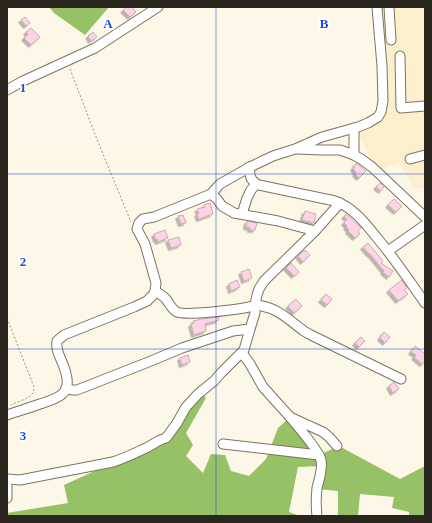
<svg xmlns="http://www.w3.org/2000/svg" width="432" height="523" font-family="Georgia,serif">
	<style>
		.built { fill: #fcefcd }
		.forest { fill: #96c166 }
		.building { fill: #fed4e5; stroke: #c8acb7; filter: url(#shadow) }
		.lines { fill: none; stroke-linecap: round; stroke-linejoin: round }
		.minor-casing { stroke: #7d745d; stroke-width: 11 }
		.path { stroke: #989387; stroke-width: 1; stroke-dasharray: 2 2; stroke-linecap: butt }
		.minor { stroke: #fff; stroke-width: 9 }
		.grid { fill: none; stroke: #1d4ed8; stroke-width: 1; stroke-opacity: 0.55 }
		.grid-label { font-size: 13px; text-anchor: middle; font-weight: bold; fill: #1d4ed8; stroke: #fff; stroke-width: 4; stroke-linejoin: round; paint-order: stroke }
	</style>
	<defs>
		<filter id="shadow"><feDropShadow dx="-2.5" dy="2.5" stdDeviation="0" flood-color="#0004"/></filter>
	</defs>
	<rect width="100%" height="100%" fill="#fdf7e8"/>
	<!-- built -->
	<path class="built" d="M383 7H425V188L414 189 400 163 377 170 357 132 363 131 379 123 383 120 386 115 388 110V104L387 69 384 34Z"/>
	<!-- forest -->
	<g class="forest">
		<path d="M49 7H109L85 35 54 13Z"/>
		<path d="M203 395 206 398 186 433 193 445 186 456 203 473 211 454 225 455 231 471 249 476 266 459 278 428 290 417 319 455 339 446 400 479 425 466V516H409V512L392 508 394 497 360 494 358 516H338V491L317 489 321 466 298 467 289 512 300 516H7V513L68 503 64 485 154 444 177 423Z"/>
	</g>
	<!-- building -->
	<g class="building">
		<path d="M127 7H132L136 12 130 17 123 10Z"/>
		<path d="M25 17 30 23 26 26 21 20Z"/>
		<path d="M31 28 40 37 31 45 24 38 28 34 26 32Z"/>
		<path d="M93 32 97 37 91 41 88 36Z"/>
		<path d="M356 163 366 171 359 178 355 174 356 172 353 169Z"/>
		<path d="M380 183 384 187 381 191 376 187Z"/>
		<path d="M394 199 402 206 396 212 388 205Z"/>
		<path d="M210 203 213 214 199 219 197 214 199 213 197 209 205 207 204 205Z"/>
		<path d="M305 211 316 214 314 223 302 220Z"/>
		<path d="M346 214 361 228 358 231 360 234 355 238 348 231 349 230 346 227 347 226 344 223 347 219 344 216Z"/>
		<path d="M183 215 186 223 181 224 178 216Z"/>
		<path d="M247 221 257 223 255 230H250V228L246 227Z"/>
		<path d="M165 230 168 238 158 242 157 239 156 240 154 234Z"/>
		<path d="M179 237 181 245 171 248 168 240Z"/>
		<path d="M368 243 383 261 381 263 393 271 389 277 383 272 384 271 370 254H369L363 247Z"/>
		<path d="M305 250 310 255 303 262 298 256Z"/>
		<path d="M291 263 299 272 294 276 286 268Z"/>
		<path d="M249 269 252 278 244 281 241 272Z"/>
		<path d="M237 280 240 287 231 291 229 284Z"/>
		<path d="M402 280 407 288 404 290 408 294 398 301 389 290Z"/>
		<path d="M326 294 332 299 327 305 321 300Z"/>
		<path d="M296 299 302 306 294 313 288 306Z"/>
		<path d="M218 317 219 320 205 324 206 331 194 335 191 324 194 323 193 321 202 319Z"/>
		<path d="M384 332 390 337 385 343 380 338Z"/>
		<path d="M361 337 365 341 359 347 355 343Z"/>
		<path d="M415 346 425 354V362L422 364 414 357 416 355 411 352Z"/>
		<path d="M188 355 190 362 182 365 180 358Z"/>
		<path d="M394 382 399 389 393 393 389 386Z"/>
	</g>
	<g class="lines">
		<!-- minor casing -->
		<g class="minor-casing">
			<g id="minor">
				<path d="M389 7 391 40"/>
				<path d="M400 56 401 108 425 106"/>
				<path d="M7 90 23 81 95 48 158 7"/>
				<path d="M297 149 321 150H340L354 155 361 159 372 167 425 217"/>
				<path d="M354 155V128"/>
				<path d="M410 159 425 155"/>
				<path d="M249 167C250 176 250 181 259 185L335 201C353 207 366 224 378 239 395 259 410 282 425 303"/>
				<path d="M211 194 217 199 222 206 234 213 278 221 315 231"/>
				<path d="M242 214 247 198 251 190 256 184"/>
				<path d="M388 251 425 225"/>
				<path d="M155 291C158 293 162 295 165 298 169 302 171 309 177 312 186 316 232 310 244 308 251 307 256 304 262 306 279 309 290 321 304 331 307 333 311 335 315 337L401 379"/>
				<path d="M242 353 250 364 263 387 290 417"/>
				<path d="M66 388 72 390H77L151 361 182 348 233 331 250 329"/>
				<path d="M7 415C18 411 29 408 40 404 56 399 72 395 66 374 64 362 55 353 57 341L64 335 134 307 147 301 153 295 155 291 156 283 145 244 137 229 139 223 143 219 154 217 211 194 220 184 250 167 273 156 295 149 322 137 358 127 368 123 378 117 381 112 383 101 382 66 379 31 377 7"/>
				<path d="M223 444 319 455"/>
				<path d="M7 479 20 480 113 462C125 458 135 453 146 448 154 444 158 440 166 438L177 423 186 407 198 394 214 381 221 373 244 350 250 329 255 313V305L257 295 259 289 264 281 315 231 340 203"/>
				<path d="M7 486V498"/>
				<path d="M317 516C316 507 316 497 317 488 319 479 323 469 321 460 318 449 298 427 290 417L323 432 329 437 337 446"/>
			</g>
		</g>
		<!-- path -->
		<g class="path">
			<path d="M70 69 98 142 131 222"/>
			<path d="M7 318 34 387C35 399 19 400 11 405"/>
		</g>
		<!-- minor -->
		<use href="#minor" class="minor"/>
	</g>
	<!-- grid -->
	<path class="grid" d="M216 7V516M7 174H425M7 349H425"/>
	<g class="grid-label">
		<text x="108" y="28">A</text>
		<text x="324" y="28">B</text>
		<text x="23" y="92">1</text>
		<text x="23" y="266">2</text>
		<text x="23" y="440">3</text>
	</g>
	<!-- border -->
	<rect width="432" height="523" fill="none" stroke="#2a261d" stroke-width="16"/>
</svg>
